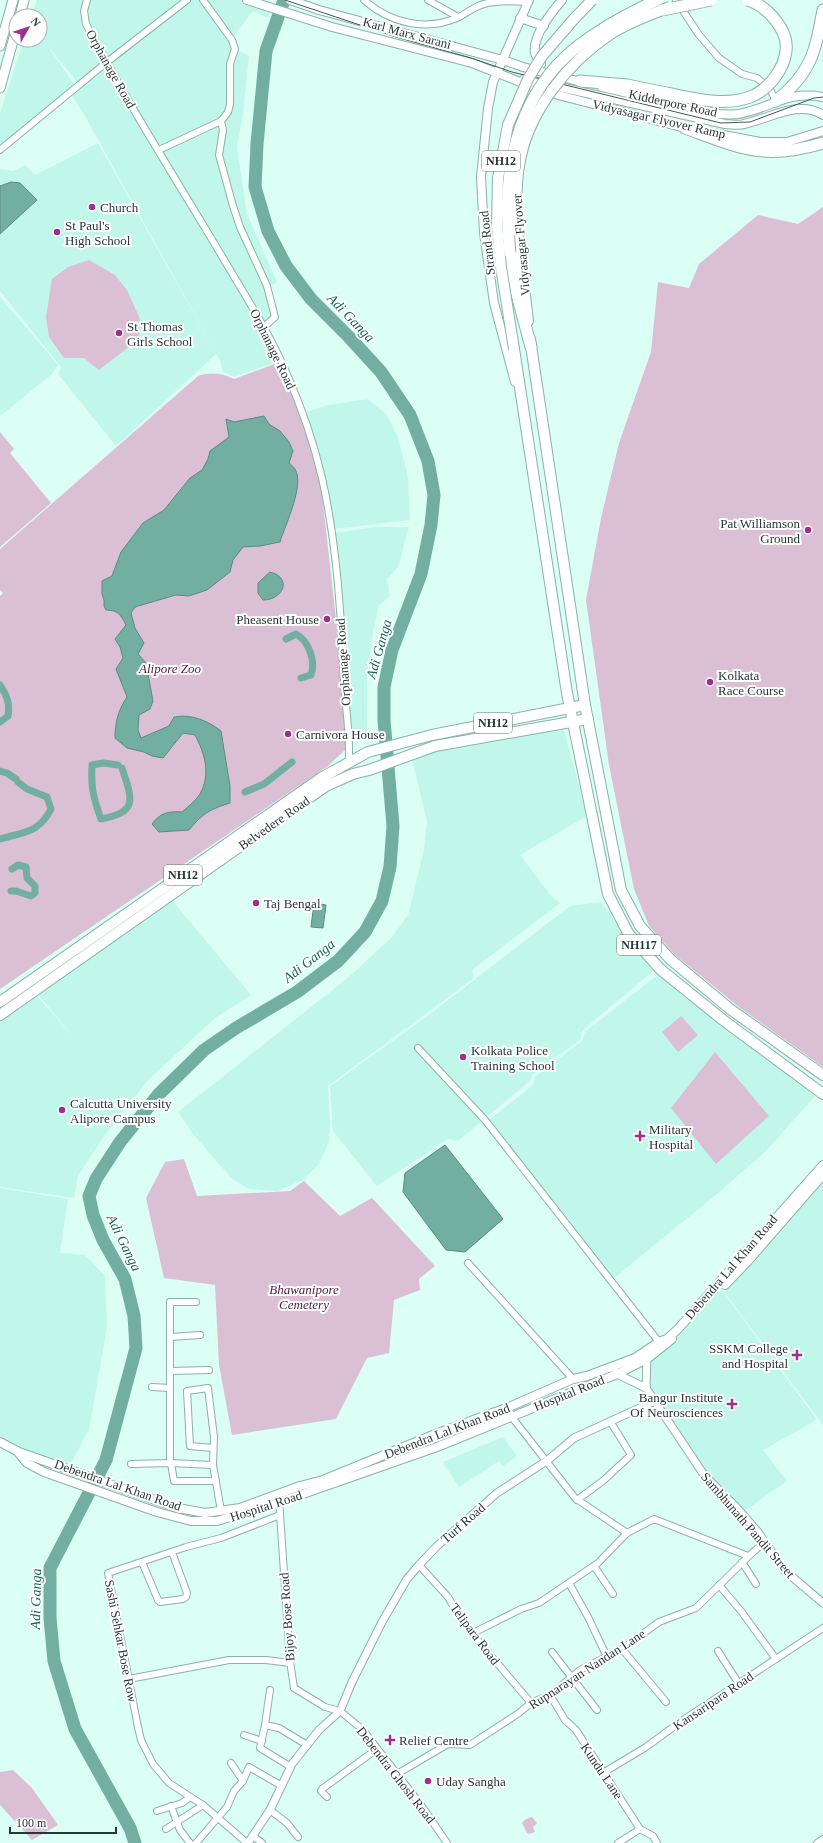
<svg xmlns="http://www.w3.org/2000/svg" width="823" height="1843" font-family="'Times New Roman',serif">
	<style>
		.built { fill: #c1f7ea }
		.green { fill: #dbc0d5 }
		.water { fill: #72afa1; stroke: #5c8b80 }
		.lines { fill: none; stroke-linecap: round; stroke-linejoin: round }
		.canal { stroke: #72afa1; stroke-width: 7 }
		.river { stroke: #72afa1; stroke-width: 13 }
		.minor-casing { stroke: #89b2a8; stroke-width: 8 }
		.tertiary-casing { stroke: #89b2a8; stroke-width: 9 }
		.secondary-casing { stroke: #89b2a8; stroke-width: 10 }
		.primary-casing { stroke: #89b2a8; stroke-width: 11 }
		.trunk-casing { stroke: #89b2a8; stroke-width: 12 }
		.motorway-casing { stroke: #89b2a8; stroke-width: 13 }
		.minor { stroke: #fff; stroke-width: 6 }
		.tertiary { stroke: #fff; stroke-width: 7 }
		.secondary { stroke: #fff; stroke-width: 8 }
		.primary { stroke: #fff; stroke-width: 9 }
		.trunk { stroke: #fff; stroke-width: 10 }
		.motorway { stroke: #fff; stroke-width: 11 }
		.tram { stroke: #445753; stroke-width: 1 }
		.trunk-bridge-casing { stroke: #89b2a8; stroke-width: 12; stroke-linecap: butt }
		.motorway-bridge-casing { stroke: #89b2a8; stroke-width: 13; stroke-linecap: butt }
		.trunk-bridge { stroke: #fff; stroke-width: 10 }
		.motorway-bridge { stroke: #fff; stroke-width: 11 }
		.poi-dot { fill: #9d2f8e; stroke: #fff; stroke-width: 1.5 }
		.labels { text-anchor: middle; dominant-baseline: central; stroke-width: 4; stroke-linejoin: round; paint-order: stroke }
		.shield { fill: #fff; stroke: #687471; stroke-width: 1 }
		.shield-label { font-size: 12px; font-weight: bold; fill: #273834 }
		.street-label { font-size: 13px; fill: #273834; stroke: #fff }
		.poi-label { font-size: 13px; fill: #273834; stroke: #fff; text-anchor: start }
		.park-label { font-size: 13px; font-style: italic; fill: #4d1a45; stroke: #fff }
		.water-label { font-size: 14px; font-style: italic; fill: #146558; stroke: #fff }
	</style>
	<rect width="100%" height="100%" fill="#dbfef5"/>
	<!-- built -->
	<g class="built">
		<path d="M37 0H261L271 3 268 18 253 11 233 37 238 50 249 56 243 114 237 147 247 214 277 282 267 288 272 316 265 324 141 119 111 64 78 83 47 45 76 87 0 148V113L24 40H40V16H31Z"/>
		<path d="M106 64 265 331 279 361 234 377 222 371 221 362 216 354 116 446 58 374 61 367 0 291V169L13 171 25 165 35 175 98 143 216 353 85 116 71 94Z"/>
		<path d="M0 297 58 365 52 374 0 416Z"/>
		<path d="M368 399 387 415 398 437 408 478 410 520 334 529 304 413 328 405Z"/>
		<path d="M376 527H409L398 567 387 579 390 596 379 605 373 632 367 677V731L353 733 347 696 334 533Z"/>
		<path d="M564 730 587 816 520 855 552 897 560 903 472 970 474 978 328 1086 330 1123 329 1142 319 1164 303 1180 277 1191 249 1189 233 1180 193 1134 178 1112 349 977 392 937 408 915 424 850 427 821 411 755 483 740Z"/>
		<path d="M170 898 251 995 215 1018 147 1081 102 1139 78 1176 74 1198 0 1187V1014L35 994 73 1036 36 992Z"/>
		<path d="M601 902 634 949 653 971 582 1031 581 1039 532 1075 530 1081 458 1141 448 1139 377 1186 333 1131 330 1086 425 1018 570 906Z"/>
		<path d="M660 973 815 1096 765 1152 718 1193 613 1279 489 1120 533 1085 536 1076 582 1041 585 1032Z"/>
		<path d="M823 1173V1425L720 1286Z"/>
		<path d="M0 1188 68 1199 60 1253 85 1255 105 1276 107 1327 89 1430 66 1472 0 1442Z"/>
		<path d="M719 1286 817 1420 763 1450 787 1481 743 1512 706 1474 649 1389 647 1368 651 1353Z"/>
		<path d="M503 1437 517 1456 503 1466 499 1461 459 1487 443 1462Z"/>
	</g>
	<!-- green -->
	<g class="green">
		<path d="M823 207V1067L739 1007 675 955 649 926 634 889 609 765 586 600 601 518 619 443 651 352 658 282 689 288 699 264 758 215 798 224Z"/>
		<path d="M89 260 115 275 127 290 140 319 139 339 99 370 84 358H64L49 337 46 317 52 279 68 267Z"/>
		<path d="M280 362 303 422 320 476 338 637 346 749 328 766 0 989V596L3 593 0 590V549L198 376C211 372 221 373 234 379Z"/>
		<path d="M0 432 14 449 10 453 51 503 0 547Z"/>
		<path d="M681 1016 698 1035 678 1052 662 1032Z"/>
		<path d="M715 1052 769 1116 716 1164 671 1108Z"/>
		<path d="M184 1159 197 1196 290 1191 304 1181 340 1216 372 1198 435 1266 419 1279 420 1290 394 1300 389 1353 367 1358 336 1419 232 1435 219 1365 215 1285 164 1278 146 1198 165 1162Z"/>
		<path d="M13 1770 32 1788 58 1825 32 1840 0 1805V1772Z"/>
		<path d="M532 1817 537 1823 533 1827 535 1832 529 1834 527 1833 522 1823 526 1819Z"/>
	</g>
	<!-- water -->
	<g class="water">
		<path d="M11 182 20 183 37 200 0 234V186Z"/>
		<path d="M264 416 269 424 280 431 289 442 293 451 289 463C291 465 294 467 295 469 305 485 285 525 280 542L260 546 243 547 233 560 230 572 207 590 189 596 176 595 152 602 135 607 131 613 135 628 144 643 138 654 146 663 153 701 150 709 139 715 138 730 141 738 169 726 174 717C191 714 207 720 221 731L230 786V803C210 809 202 814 189 830L159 832 152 824C160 813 168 811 182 812 187 807 196 801 200 794 211 774 205 754 195 735L183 733 163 758 152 756 144 752 127 748 115 738C115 723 118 710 127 697L116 669 123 658 120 647 115 639 126 625C121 615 118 610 106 610L104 606V600L102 594V581L112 576 121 552 143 523 164 510 190 478 202 470 208 459 210 451 229 437 226 419 234 422Z"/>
		<path d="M270 572C293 578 283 600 263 600L258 593V583Z"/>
		<path d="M314 903 326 905 323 928 311 927Z"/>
		<path d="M445 1145 503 1219 465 1252 446 1250 403 1192 405 1173Z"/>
	</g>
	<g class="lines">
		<!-- canal -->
		<g class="canal">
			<path d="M286 639 296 634C309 641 316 662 311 675L301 678"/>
			<path d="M0 685C7 696 10 703 8 716L0 722"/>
			<path d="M118 765 103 763 92 765C91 788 93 797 101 819 139 812 132 799 122 768"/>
			<path d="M0 771 7 773 16 779"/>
			<path d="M245 792 264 784 292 762"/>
			<path d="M0 839C24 832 39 833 51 809L47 797 27 789 18 782"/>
			<path d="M11 891H16L31 896 35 893V886L27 878 26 867 18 865 12 869"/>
		</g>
		<!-- river -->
		<path class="river" d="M135 1843 130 1828 75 1729 54 1661 50 1618V1568L106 1460 136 1348 134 1316 125 1279 103 1240 93 1215 89 1196 96 1179 120 1142 158 1095 204 1050 236 1028 297 992 338 961 365 932 382 901 390 867 393 826 384 720V687L392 650 421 574 431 525 434 495 428 461 410 415 381 372 349 337 311 299 286 266 268 231 255 187 257 144 266 51 284 0"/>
		<!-- minor casing -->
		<g class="minor-casing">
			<g id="minor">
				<path d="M87 0 84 11 86 24C129 106 179 184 226 263 247 299 270 334 286 372 301 406 314 443 322 478 337 545 341 614 344 682 346 709 350 735 349 762"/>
				<path d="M364 0C390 23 426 32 459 17 467 13 475 6 484 4 497 0 513 1 527 2"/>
				<path d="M428 0 458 17"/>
				<path d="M676 0 699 35 719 58 742 74 757 78 770 89 776 101"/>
				<path d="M221 121 223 130 219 155 233 206 240 227 267 286 275 317 264 327"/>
				<path d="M0 150 107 62 187 0"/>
				<path d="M159 150 221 121 228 112 230 104V64L235 49 232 40 203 0"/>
				<path d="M418 1048 485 1120 659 1342"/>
				<path d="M468 1263 573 1379"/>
				<path d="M171 1337 200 1335"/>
				<path d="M170 1371 209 1370"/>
				<path d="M152 1387 170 1388"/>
				<path d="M511 1416 575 1498 627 1533"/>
				<path d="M213 1448 190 1446 187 1391 208 1388 214 1437 213 1465 221 1511"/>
				<path d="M170 1463V1302H196"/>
				<path d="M171 1463 174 1481H216"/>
				<path d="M131 1464 170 1463 213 1465"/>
				<path d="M279 1499 290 1661 294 1688 325 1707 340 1711 363 1730 421 1805 447 1843"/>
				<path d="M577 1500 604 1480 631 1455 610 1421"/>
				<path d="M142 1562 158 1600 160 1602 183 1599 186 1597 187 1593 172 1552"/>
				<path d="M742 1562 756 1584"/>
				<path d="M419 1565 448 1597 459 1616 475 1637 531 1703"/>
				<path d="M594 1566 613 1594"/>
				<path d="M569 1583 588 1617 607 1657"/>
				<path d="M719 1585 741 1611 776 1659"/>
				<path d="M473 1633 521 1609 539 1603 598 1563 627 1533 654 1519 748 1556"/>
				<path d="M622 1649 666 1702"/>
				<path d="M718 1651 739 1684"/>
				<path d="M552 1652 597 1710"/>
				<path d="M129 1679 229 1660H266L290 1663"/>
				<path d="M270 1690 265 1725 260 1748 291 1767"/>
				<path d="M550 1695 565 1720 576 1730 640 1829 653 1836 657 1843"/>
				<path d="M265 1725 279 1728 307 1745"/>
				<path d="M244 1735 262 1741"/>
				<path d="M231 1763 243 1781 249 1767 282 1786"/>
				<path d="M603 1773 646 1747 683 1720 823 1628"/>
				<path d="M397 1774 448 1744 470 1745 519 1713 531 1703 550 1695 580 1670 622 1649 659 1622 696 1608 752 1553 765 1542"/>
				<path d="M327 1797 321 1791 322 1789 377 1749"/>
				<path d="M171 1806 180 1830 190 1843"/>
				<path d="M270 1810 287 1823 298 1837"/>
				<path d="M157 1811 182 1803 190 1797"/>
				<path d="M166 1829 203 1805"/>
				<path d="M253 1836 262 1843"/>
				<path d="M196 1843 227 1807 234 1791 243 1781"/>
				<path d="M247 1843 203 1805 169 1783 153 1764 141 1740 138 1727 108 1573 186 1547 221 1538 280 1515"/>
				<path d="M618 1843 640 1829"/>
				<path d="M817 1843 823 1839"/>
			</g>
		</g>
		<!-- tertiary casing -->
		<g class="tertiary-casing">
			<g id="tertiary">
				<path d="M615 1371 617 1374 646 1388 704 1475 737 1508 758 1532 784 1570 823 1603"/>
				<path d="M646 1388 647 1355"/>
				<path d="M248 1843 270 1810 292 1764 319 1730 340 1711 352 1682 382 1622 407 1579 419 1565 437 1546 497 1493 548 1460 574 1438 655 1401"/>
			</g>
		</g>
		<!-- secondary casing -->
		<g class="secondary-casing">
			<g id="secondary">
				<path d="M247 0 332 27 472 63 543 91 689 129"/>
				<path d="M290 0 319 10 503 60 523 67 585 83"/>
				<path d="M520 18 544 26"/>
				<path d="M541 64C539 61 536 56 535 53 532 36 552 12 562 0"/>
				<path d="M524 79 725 124C731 124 738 126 744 124 769 119 799 99 823 115"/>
				<path d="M602 87 719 114C725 114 732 115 738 114 770 109 786 90 823 97"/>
				<path d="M708 132 760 142H787L823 131"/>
				<path d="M515 382 494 303 484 233 481 177 488 108 493 82 529 0"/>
				<path d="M725 1285 748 1261 823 1175"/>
				<path d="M0 1442 19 1452 178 1508 205 1513 240 1508 300 1486 323 1480 438 1433 509 1407 573 1379 587 1376 635 1358 659 1342 667 1339 678 1329 823 1165"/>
				<path d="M17 1451 27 1463 44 1472 157 1512 191 1521H217L280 1502 437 1447 617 1374 647 1359 672 1339"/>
			</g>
		</g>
		<!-- primary casing -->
		<g class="primary-casing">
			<g id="primary">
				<path d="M20 16 24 0"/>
				<path d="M0 46 13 0"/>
				<path d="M0 88 16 30"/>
			</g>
		</g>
		<!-- trunk casing -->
		<g class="trunk-casing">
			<g id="trunk">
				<path d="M517 229 528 321"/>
				<path d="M530 339 585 705 621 890 640 926 670 959 730 1009 823 1075"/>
				<path d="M514 349 567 693 608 894 628 933 660 969 723 1020 823 1094"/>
				<path d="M0 1002 321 778 368 752 432 735 585 705"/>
				<path d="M0 1015 326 786 353 774 369 770 435 746 588 719"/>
			</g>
		</g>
		<!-- motorway casing -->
		<g class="motorway-casing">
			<g id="motorway">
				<path d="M580 81 627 85 666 93"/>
				<path d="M776 101C811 73 815 53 823 10"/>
				<path d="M685 128C740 148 764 161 823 143"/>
				<path d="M510 253 515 287 531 347"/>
			</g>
		</g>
		<!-- minor -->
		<use href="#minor" class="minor"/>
		<!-- tertiary -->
		<use href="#tertiary" class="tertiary"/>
		<!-- secondary -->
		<use href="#secondary" class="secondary"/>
		<!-- primary -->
		<use href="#primary" class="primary"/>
		<!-- trunk -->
		<use href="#trunk" class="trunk"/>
		<!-- motorway -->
		<use href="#motorway" class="motorway"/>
		<!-- tram -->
		<path class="tram" d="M285 0 396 37 471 58 512 72 721 123 750 122 814 98 823 97"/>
		<!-- trunk-bridge casing -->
		<g class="trunk-bridge-casing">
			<g id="trunk-bridge">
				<path d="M517 229C517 208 515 187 519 166 527 112 568 62 612 33 630 22 651 14 670 7"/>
				<path d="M514 349 501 267 497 225 498 178 508 125 528 79 542 56 573 20 592 0"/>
			</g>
		</g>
		<!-- motorway-bridge casing -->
		<g class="motorway-bridge-casing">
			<g id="motorway-bridge">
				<path d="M663 10 711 0"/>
				<path d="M666 93C693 98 723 107 750 97 768 90 784 70 786 51 789 30 767 6 748 0"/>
				<path d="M510 253C501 177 514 96 578 46 603 27 629 13 657 0"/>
			</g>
		</g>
		<!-- trunk-bridge -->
		<use href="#trunk-bridge" class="trunk-bridge"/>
		<!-- motorway-bridge -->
		<use href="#motorway-bridge" class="motorway-bridge"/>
	</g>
	<!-- markers -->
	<g class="poi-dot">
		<circle cx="92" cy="207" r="4"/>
		<circle cx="57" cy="232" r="4"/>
		<circle cx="119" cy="333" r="4"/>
		<circle cx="808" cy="530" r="4"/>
		<circle cx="327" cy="619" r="4"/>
		<circle cx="710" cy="682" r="4"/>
		<circle cx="288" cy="734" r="4"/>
		<circle cx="256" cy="903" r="4"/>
		<circle cx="463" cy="1057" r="4"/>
		<circle cx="62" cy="1110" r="4"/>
		<path d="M638 1130h4v4h4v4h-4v4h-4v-4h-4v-4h4z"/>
		<path d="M795 1349h4v4h4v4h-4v4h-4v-4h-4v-4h4z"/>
		<path d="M730 1398h4v4h4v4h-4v4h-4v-4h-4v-4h4z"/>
		<path d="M388 1734h4v4h4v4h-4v4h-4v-4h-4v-4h4z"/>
		<circle cx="428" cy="1781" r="4"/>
	</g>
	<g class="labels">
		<!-- shield labels -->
		<g class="shield">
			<rect x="482" y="151" width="38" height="20" rx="3"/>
			<rect x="474" y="713" width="38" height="20" rx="3"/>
			<rect x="164" y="865" width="38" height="20" rx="3"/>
			<rect x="617" y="935" width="44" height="20" rx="3"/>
		</g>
		<g class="shield-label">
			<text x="501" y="161">NH12</text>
			<text x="493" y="723">NH12</text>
			<text x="183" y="875">NH12</text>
			<text x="639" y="945">NH117</text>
		</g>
		<!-- street labels -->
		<g class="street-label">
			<text transform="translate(407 33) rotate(15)">Karl Marx Sarani</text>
			<text transform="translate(111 69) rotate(61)">Orphanage Road</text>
			<text transform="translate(673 103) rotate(12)">Kidderpore Road</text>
			<text transform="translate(659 119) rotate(13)">Vidyasagar Flyover Ramp</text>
			<text transform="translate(487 243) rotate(-96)">Strand Road</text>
			<text transform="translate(521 245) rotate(-95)">Vidyasagar Flyover</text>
			<text transform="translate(273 349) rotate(64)">Orphanage Road</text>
			<text transform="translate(343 662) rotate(-94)">Orphanage Road</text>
			<text transform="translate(274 823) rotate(-35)">Belvedere Road</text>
			<text transform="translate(731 1267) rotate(-49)">Debendra Lal Khan Road</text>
			<text transform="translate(569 1393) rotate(-22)">Hospital Road</text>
			<text transform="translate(447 1431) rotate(-21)">Debendra Lal Khan Road</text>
			<text transform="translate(118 1485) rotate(19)">Debendra Lal Khan Road</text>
			<text transform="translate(266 1506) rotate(-18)">Hospital Road</text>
			<text transform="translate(463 1523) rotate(-41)">Turf Road</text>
			<text transform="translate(748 1525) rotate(49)">Sambhunath Pandit Street</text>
			<text transform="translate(287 1617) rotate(-94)">Bijoy Bose Road</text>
			<text transform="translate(475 1634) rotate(53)">Telipara Road</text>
			<text transform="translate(121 1641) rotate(79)">Sashi Sehkar Bose Row</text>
			<text transform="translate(587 1669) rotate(-33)">Rupnarayan Nandan Lane</text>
			<text transform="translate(713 1701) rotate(-34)">Kansaripara Road</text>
			<text transform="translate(602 1771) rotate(56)">Kundu Lane</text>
			<text transform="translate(396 1775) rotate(52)">Debendra Ghosh Road</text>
		</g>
		<!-- poi labels -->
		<g class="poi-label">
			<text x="100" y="207">Church</text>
			<text x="65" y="225">St Paul's<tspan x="65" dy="15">High School</tspan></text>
			<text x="127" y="326">St Thomas<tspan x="127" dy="15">Girls School</tspan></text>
			<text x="800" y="523" text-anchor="end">Pat Williamson<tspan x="800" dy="15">Ground</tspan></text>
			<text x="319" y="619" text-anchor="end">Pheasent House</text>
			<text x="718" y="675">Kolkata<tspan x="718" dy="15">Race Course</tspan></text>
			<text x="296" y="734">Carnivora House</text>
			<text x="264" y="903">Taj Bengal</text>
			<text x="471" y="1050">Kolkata Police<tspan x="471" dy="15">Training School</tspan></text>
			<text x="70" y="1103">Calcutta University<tspan x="70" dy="15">Alipore Campus</tspan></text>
			<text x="649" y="1129">Military<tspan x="649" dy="15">Hospital</tspan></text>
			<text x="788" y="1348" text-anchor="end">SSKM College<tspan x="788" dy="15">and Hospital</tspan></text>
			<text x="723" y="1397" text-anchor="end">Bangur Institute<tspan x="723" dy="15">Of Neurosciences</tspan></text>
			<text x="399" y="1740">Relief Centre</text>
			<text x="436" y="1781">Uday Sangha</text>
		</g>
		<!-- park labels -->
		<g class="park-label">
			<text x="170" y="668">Alipore Zoo</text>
			<text x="304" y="1289">Bhawanipore<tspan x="304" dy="15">Cemetery</tspan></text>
		</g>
		<!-- water labels -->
		<g class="water-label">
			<text transform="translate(351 318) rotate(46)">Adi Ganga</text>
			<text transform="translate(379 649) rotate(-74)">Adi Ganga</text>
			<text transform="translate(309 961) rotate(-38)">Adi Ganga</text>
			<text transform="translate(124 1243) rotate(64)">Adi Ganga</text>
			<text transform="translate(36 1599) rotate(-89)">Adi Ganga</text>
		</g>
	</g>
	<!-- north arrow -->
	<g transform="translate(28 28) rotate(51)"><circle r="19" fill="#ffffff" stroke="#a9afae"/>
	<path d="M0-3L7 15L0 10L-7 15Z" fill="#9d2f8e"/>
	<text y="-6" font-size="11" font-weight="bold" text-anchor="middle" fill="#273834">N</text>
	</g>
	<!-- scale -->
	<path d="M10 1827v6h106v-6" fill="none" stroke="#273834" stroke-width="2"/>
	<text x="16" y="1827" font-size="12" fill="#273834" stroke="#ffffff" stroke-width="3" paint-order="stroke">100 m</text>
</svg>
